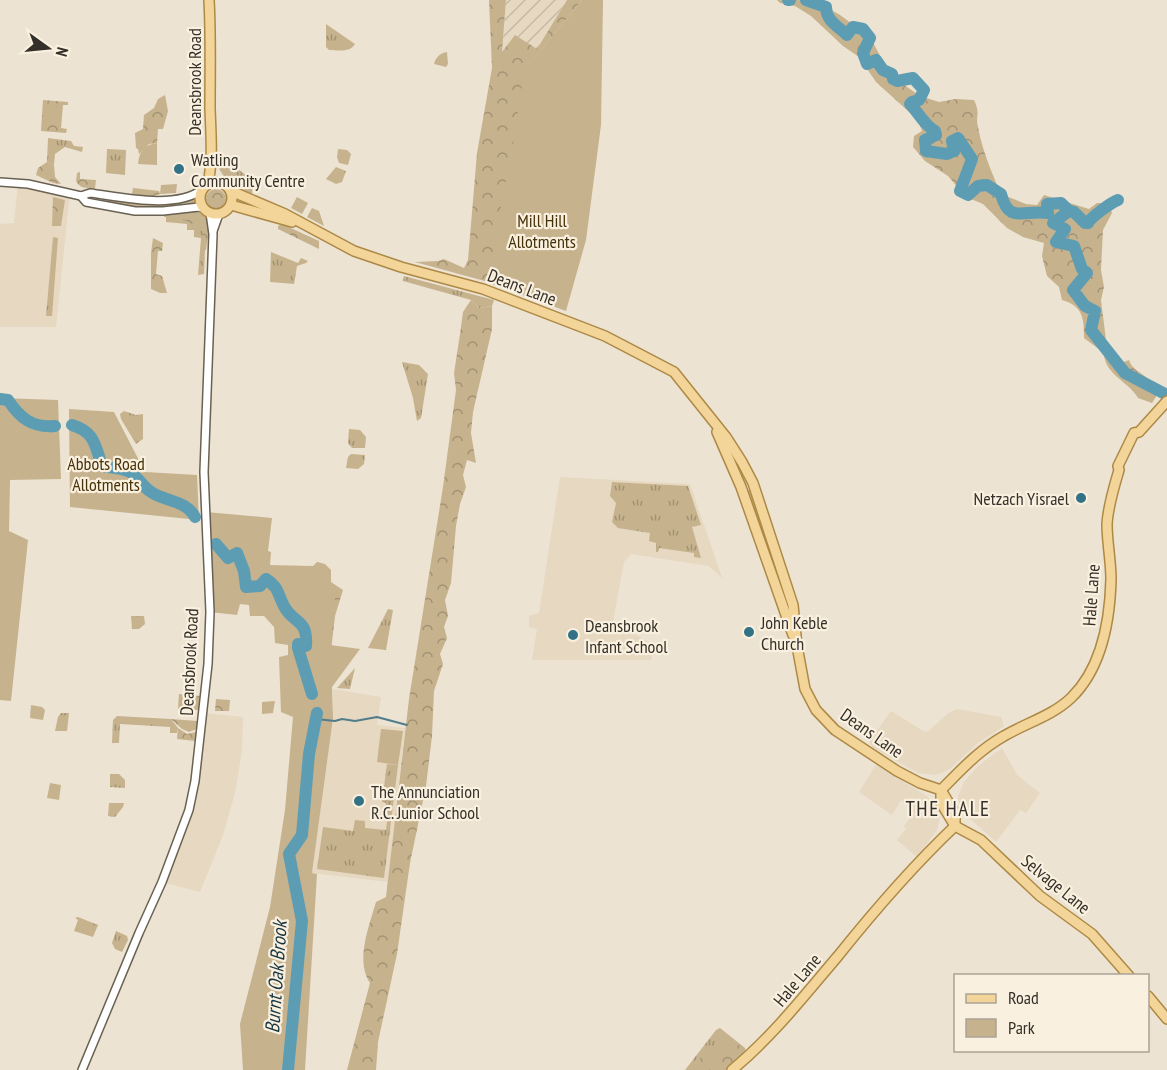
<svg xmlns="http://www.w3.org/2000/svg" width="1167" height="1070" font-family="'PT Sans Narrow',sans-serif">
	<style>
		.built { fill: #e6d8c1 }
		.industrial { fill: url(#industrial-furrows) }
		.grass { fill: url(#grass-tufts) }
		.forest { fill: url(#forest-crowns) }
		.green { fill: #c6b28d }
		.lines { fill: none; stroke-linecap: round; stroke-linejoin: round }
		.stream { stroke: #517c8a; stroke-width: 2 }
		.river { stroke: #5d9db4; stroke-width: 12 }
		.minor-casing { stroke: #696152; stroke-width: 10 }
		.major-casing { stroke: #ac8946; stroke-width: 12 }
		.minor { stroke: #fff; stroke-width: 7 }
		.major { stroke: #f4d599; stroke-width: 9 }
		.poi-dot { fill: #337186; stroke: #faf0df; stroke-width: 2 }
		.labels { text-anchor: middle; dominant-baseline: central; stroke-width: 4.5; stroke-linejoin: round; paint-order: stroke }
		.street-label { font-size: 18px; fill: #343029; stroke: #faf0df }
		.poi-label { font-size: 18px; fill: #343029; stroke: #faf0df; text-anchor: start }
		.park-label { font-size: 18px; fill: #463208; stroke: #faf0df }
		.water-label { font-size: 20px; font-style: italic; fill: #173641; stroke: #faf0df }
		.quarter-label { font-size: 21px; letter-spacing: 1.5px; fill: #343029; stroke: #faf0df }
	</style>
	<defs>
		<pattern id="industrial-furrows" width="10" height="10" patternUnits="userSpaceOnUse" patternTransform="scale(1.5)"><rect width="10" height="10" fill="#e6d8c1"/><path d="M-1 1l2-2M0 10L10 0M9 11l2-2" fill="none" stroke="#c6baa6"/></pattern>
		<pattern id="grass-tufts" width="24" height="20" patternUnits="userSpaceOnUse" patternTransform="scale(1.5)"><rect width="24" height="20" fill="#c6b28d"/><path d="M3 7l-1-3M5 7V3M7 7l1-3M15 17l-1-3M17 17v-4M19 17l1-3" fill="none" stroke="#a29173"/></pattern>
		<pattern id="forest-crowns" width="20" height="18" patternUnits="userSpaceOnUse" patternTransform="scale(1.5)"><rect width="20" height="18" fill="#c6b28d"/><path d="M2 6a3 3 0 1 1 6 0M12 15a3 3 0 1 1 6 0" fill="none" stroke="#a29173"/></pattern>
	</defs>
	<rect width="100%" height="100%" fill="#ede3d2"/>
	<!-- built -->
	<g class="built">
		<path d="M18 183 70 193 56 327H0V224L14 223Z"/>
		<path d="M560 477 690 484 722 578 709 566 631 554 624 562 613 621 655 646 651 660H532L537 629 529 627V616L539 613Z"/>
		<path d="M333 689 381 697 377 725 405 728 388 882 312 873 333 718Z"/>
		<path d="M957 709 1001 717 1004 726 978 743 951 768 942 773 935 775 918 773 873 748 869 742 891 711 923 731 927 732 950 712Z"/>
		<path d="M204 713 243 717 242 751 235 793 223 835 200 892 162 882 189 810Z"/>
		<path d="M1002 748 1017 775 1040 793 1026 813 1020 810 996 842 966 815 959 803 958 796 964 782 978 766Z"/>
		<path d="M876 765 927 796 938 810 940 816 937 830 917 857 897 840 906 829 904 826 914 813 901 800 892 815 859 792Z"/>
	</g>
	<!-- industrial -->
	<path class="industrial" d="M506 0H567L531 59 502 53Z"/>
	<!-- grass -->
	<g class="grass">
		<path d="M326 24 355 44C350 53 338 50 329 50L326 47Z"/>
		<path d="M48 138 71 141 74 146 83 147 82 152 65 147 55 154 54 165 47 162Z"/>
		<path d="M107 149 126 150 125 175 106 173Z"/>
		<path d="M338 149 347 150 351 154 348 165 339 163 337 157Z"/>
		<path d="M218 164 233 165 253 181 252 196C240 191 220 178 218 164Z"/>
		<path d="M336 167 346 171 342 182 336 184 326 179Z"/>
		<path d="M297 197 308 203 302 214 291 208Z"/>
		<path d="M312 208 319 211 324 226 307 217Z"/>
		<path d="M175 215 206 226 204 274 198 275 201 238 194 237V230H187V224L166 222V216Z"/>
		<path d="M53 237 58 238 52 316H46Z"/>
		<path d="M271 252 298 263 301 258 308 261 306 263 297 266 294 284 270 282Z"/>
		<path d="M404 276 494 300 492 306 479 308 471 300 403 281Z"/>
		<path d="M402 362 419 365 428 374 421 418 417 421 413 398Z"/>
		<path d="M124 411 136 415 143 414V439L136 444 121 419 120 414Z"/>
		<path d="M349 429 360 430 366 437 365 448H352L348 443Z"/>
		<path d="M351 454 365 455 364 464 358 469 346 468 348 457Z"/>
		<path d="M612 482 688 486 701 525 692 527 701 558 694 557V553L659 548 658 552H656V543L649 541 650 533 618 528 612 522 616 503 610 496Z"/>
		<path d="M751 489 776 561 770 564 745 491Z"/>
		<path d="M388 609 393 610 386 650 368 648Z"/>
		<path d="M355 668 350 689 337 688Z"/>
		<path d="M31 705 42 707 45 710 43 720 30 718Z"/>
		<path d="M61 713H69L67 731H55L58 717Z"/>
		<path d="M117 716 171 719 178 728 177 733H170V727L120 724 119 743H112L113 720Z"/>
		<path d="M387 764 398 765 384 878 317 869 323 827 353 831 355 820 365 821V828L386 830 388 813H385L386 803 382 802Z"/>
		<path d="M110 774H119L125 780V788L110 787Z"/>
		<path d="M50 783 61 785 59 800 47 798Z"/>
		<path d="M109 803H124L123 807 115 817 108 816Z"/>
		<path d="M78 917 98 925 93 937 74 931 78 920 75 918Z"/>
		<path d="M116 931 127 936 128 940 122 952 115 949 112 943Z"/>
		<path d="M720 1028 745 1048 746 1054 726 1070H685L716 1030Z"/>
	</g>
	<!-- forest -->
	<g class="forest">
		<path d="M489 0H506L502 52 515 35 537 49 567 0H582L530 64 503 286 415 262 438 261 444 259 464 268 468 260 477 153 492 68Z"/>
		<path d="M777 0H814L840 15 870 37 891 76 920 96 939 102 956 99 974 100C981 115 975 115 978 127 982 150 992 173 1001 194L1026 204 1037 205 1044 195 1089 209 1097 203H1109L1112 213 1103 230 1101 270 1104 287 1101 300 1106 340 1100 350 1084 338C1084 318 1083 306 1062 300L1059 287 1047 276 1042 256 1044 243 1023 237 1007 228 983 204 966 197 948 176 925 161 913 147 914 136 922 131 918 120 876 82 859 57 843 46 811 16 795 6 780 3Z"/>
		<path d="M447 52 448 64 446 67 434 64C436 57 440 53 447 52Z"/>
		<path d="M165 95 168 111 163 129H158L157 143 149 144 139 154 138 149 136 148 135 133 143 129 144 115 154 108 158 99Z"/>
		<path d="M43 100 68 102V105H63L61 128 67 129 66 133 41 131Z"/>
		<path d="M47 162 54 165 55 177 61 184 53 183 36 175 38 168Z"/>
		<path d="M80 172V179L96 180 95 188C87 188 80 189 76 181L77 173Z"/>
		<path d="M133 188 159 191 160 194 149 197 132 194Z"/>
		<circle cx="216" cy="199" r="10"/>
		<path d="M198 196V204C188 201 179 205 169 206 153 209 114 208 102 199L107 197 191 199Z"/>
		<path d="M53 197 65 200 61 226H52Z"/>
		<path d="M192 209 207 217 209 229 206 250 202 251 204 229 202 225H194L181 218 164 217 165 215Z"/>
		<path d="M282 224 319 241V249L278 229V226Z"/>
		<path d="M153 238 163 243 162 251H158L156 274 162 276 167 293H160L151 289V253Z"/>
		<path d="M471 300 479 308 492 306V329L473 412 471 433 476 463 467 460 463 475 466 487 460 504 456 526 451 583 445 600 448 616 444 627 447 638 440 654 443 664 434 691 432 736 426 786 410 863 397 954 378 1042 376 1070H347L370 983C355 961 369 926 376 902L386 897 409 699 443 487 456 390 454 373 460 334 463 312Z"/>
		<path d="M1109 349 1114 352 1112 359 1114 366 1129 360C1133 371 1140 371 1148 379 1154 383 1154 386 1161 389L1152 403 1138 398C1129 382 1106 375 1104 355Z"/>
		<path d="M317 562 325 564 331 570V582L343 590 335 616 331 651 268 565 313 566Z"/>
		<path d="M131 616H144L145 624 139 629H132Z"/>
		<path d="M179 694 200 696 199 710 178 709Z"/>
		<path d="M216 699 230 700 229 711H215Z"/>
		<path d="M171 719 197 721V729L189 732 182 729Z"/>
		<path d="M178 728 187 734 196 732 195 741 177 739Z"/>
		<path d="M726 1035 743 1048 744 1054C726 1068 717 1070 693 1067L703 1055H715L724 1044Z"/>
	</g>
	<!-- green -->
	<g class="green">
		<path d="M582 0H603L601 125 586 240 566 311 487 282 513 144 524 71Z"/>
		<path d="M157 143V165L138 164C139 151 145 144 157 143Z"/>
		<path d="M177 184 176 193 160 194 161 185Z"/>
		<path d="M0 398 58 400 61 479 10 480 9 531 28 540 11 701 0 700Z"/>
		<path d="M69 409 114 412 145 472 197 475 199 520 70 507Z"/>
		<path d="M206 512 272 518 268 551 271 552 270 566 318 572 336 588 330 645 360 649 332 687 333 718 312 873 317 874 305 1070H243L240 1024 270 907 285 810 293 717 281 712 279 657 288 655V645L275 643 274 627 264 616H250L249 605 240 604 237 615 210 612Z"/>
		<path d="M275 701 273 713 262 714V702Z"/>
		<path d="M381 729 403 731 398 765 377 762Z"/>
	</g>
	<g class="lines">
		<!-- stream -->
		<path class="stream" d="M316 719 335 721 342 719 355 721 377 717 407 725"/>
		<!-- river -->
		<g class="river">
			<path d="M788 0H790"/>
			<path d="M806 0 826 7C826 21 838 26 847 35L853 27 863 29 870 38 863 53 867 64 876 60 883 70 892 74 893 79 897 81 913 78 924 90 919 100 912 102 910 104C919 113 924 125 935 131L936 135 925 140 926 151 947 154 954 151 952 141 958 138 972 159 960 191 968 195 978 186 987 185 1001 194C1009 225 1024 209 1048 213L1047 204 1061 203 1069 211 1053 223 1065 229 1056 242 1074 246 1082 269 1087 273 1073 290 1085 306 1095 311 1091 330 1125 373 1167 395"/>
			<path d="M1069 211 1074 212 1085 223H1088C1091 217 1112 202 1118 200"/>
			<path d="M0 399 8 400C20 418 32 428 55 426"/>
			<path d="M72 425C95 432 95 445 102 466 110 468 123 468 130 472 138 477 143 487 151 492 166 502 186 500 195 517"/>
			<path d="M216 544 228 558 237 553 244 571 246 587 260 586 266 579C280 589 277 593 284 606 293 624 308 618 306 646L298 644V648L312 694"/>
			<path d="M288 1070 302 921 289 854 302 835 309 754 317 713"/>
		</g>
		<!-- minor casing -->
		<g class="minor-casing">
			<g id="minor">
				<path d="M0 182 28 184 81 196 90 193C121 197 176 210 203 189"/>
				<path d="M81 196 86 202 135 211H163L199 207 205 209"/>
				<path d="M213 231 219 214"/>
				<path d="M82 1070 139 933 162 882 189 810 195 781 208 664 210 612 204 472 213 234 210 213"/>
			</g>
		</g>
		<!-- major casing -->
		<g class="major-casing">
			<g id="major">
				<circle cx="216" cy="198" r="16"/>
				<path d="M208 184C213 160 211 134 210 109 210 72 211 36 209 0"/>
				<path d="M231 191 285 214 354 251 401 267 483 289 605 336 674 372 726 437 742 462 753 483 793 605 797 646 805 689 816 710 835 730 897 771 920 783 941 790 955 813V826"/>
				<path d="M231 205 292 222"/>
				<path d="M717 432 741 487 793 635"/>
				<path d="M941 790C961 770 979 750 1004 736 1026 723 1052 716 1071 698 1102 668 1110 620 1111 579 1111 561 1107 542 1107 524 1108 506 1114 487 1119 470L1118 466 1134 433 1139 432 1167 401"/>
				<path d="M941 790V803L955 826 981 840 1040 896 1092 934 1129 976"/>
				<path d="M1148 996 1167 1019"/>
				<path d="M732 1070C773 1036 804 996 838 956 874 911 913 866 955 826"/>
			</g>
		</g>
		<!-- minor -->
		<use href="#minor" class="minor"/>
		<!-- major -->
		<use href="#major" class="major"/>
	</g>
	<!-- markers -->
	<g class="poi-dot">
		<circle cx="179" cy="169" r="6"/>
		<circle cx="1081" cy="498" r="6"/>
		<circle cx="749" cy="632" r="6"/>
		<circle cx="573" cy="635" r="6"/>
		<circle cx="359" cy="801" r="6"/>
	</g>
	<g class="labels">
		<!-- street labels -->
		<g class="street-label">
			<text transform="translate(194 82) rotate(-90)">Deansbrook Road</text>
			<text transform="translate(522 287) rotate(21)">Deans Lane</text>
			<text transform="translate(1091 595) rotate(-86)">Hale Lane</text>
			<text transform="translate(189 662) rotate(-87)">Deansbrook Road</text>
			<text transform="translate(872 733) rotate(35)">Deans Lane</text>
			<text transform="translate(1056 884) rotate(39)">Selvage Lane</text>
			<text transform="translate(797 980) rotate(-50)">Hale Lane</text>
		</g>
		<!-- poi labels -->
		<g class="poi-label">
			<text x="191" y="159">Watling<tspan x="191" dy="21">Community Centre</tspan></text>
			<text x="1069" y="498" text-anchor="end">Netzach Yisrael</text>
			<text x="761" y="622">John Keble<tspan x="761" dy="21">Church</tspan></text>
			<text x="585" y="625">Deansbrook<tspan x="585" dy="21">Infant School</tspan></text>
			<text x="371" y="791">The Annunciation<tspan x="371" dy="21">R.C. Junior School</tspan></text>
		</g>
		<!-- park labels -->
		<g class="park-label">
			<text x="542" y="220">Mill Hill<tspan x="542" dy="21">Allotments</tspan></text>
			<text x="106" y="463">Abbots Road<tspan x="106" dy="21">Allotments</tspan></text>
		</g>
		<!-- water labels -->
		<g class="water-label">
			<text transform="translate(276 977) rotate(-86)">Burnt Oak Brook</text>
		</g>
		<!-- quarter labels -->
		<g class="quarter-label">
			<text x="948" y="808">THE HALE</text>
		</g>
	</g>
	<!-- legend -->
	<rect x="954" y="974" width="195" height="78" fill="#faf0df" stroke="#aba396" stroke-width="1.5"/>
	<rect x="966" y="994" width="30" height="9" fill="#f4d599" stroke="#aba396" stroke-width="1.5"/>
	<text x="1008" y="1004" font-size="18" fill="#343029">Road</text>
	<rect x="966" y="1019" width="30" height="18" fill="#c6b28d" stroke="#aba396" stroke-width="1.5"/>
	<text x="1008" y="1034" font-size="18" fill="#343029">Park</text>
	<!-- north arrow -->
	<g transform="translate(48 48) rotate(105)" stroke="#faf0df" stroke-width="4.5" paint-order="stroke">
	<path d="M0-4.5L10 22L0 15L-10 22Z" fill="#343029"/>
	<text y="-9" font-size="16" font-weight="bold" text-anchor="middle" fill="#343029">N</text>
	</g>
</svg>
